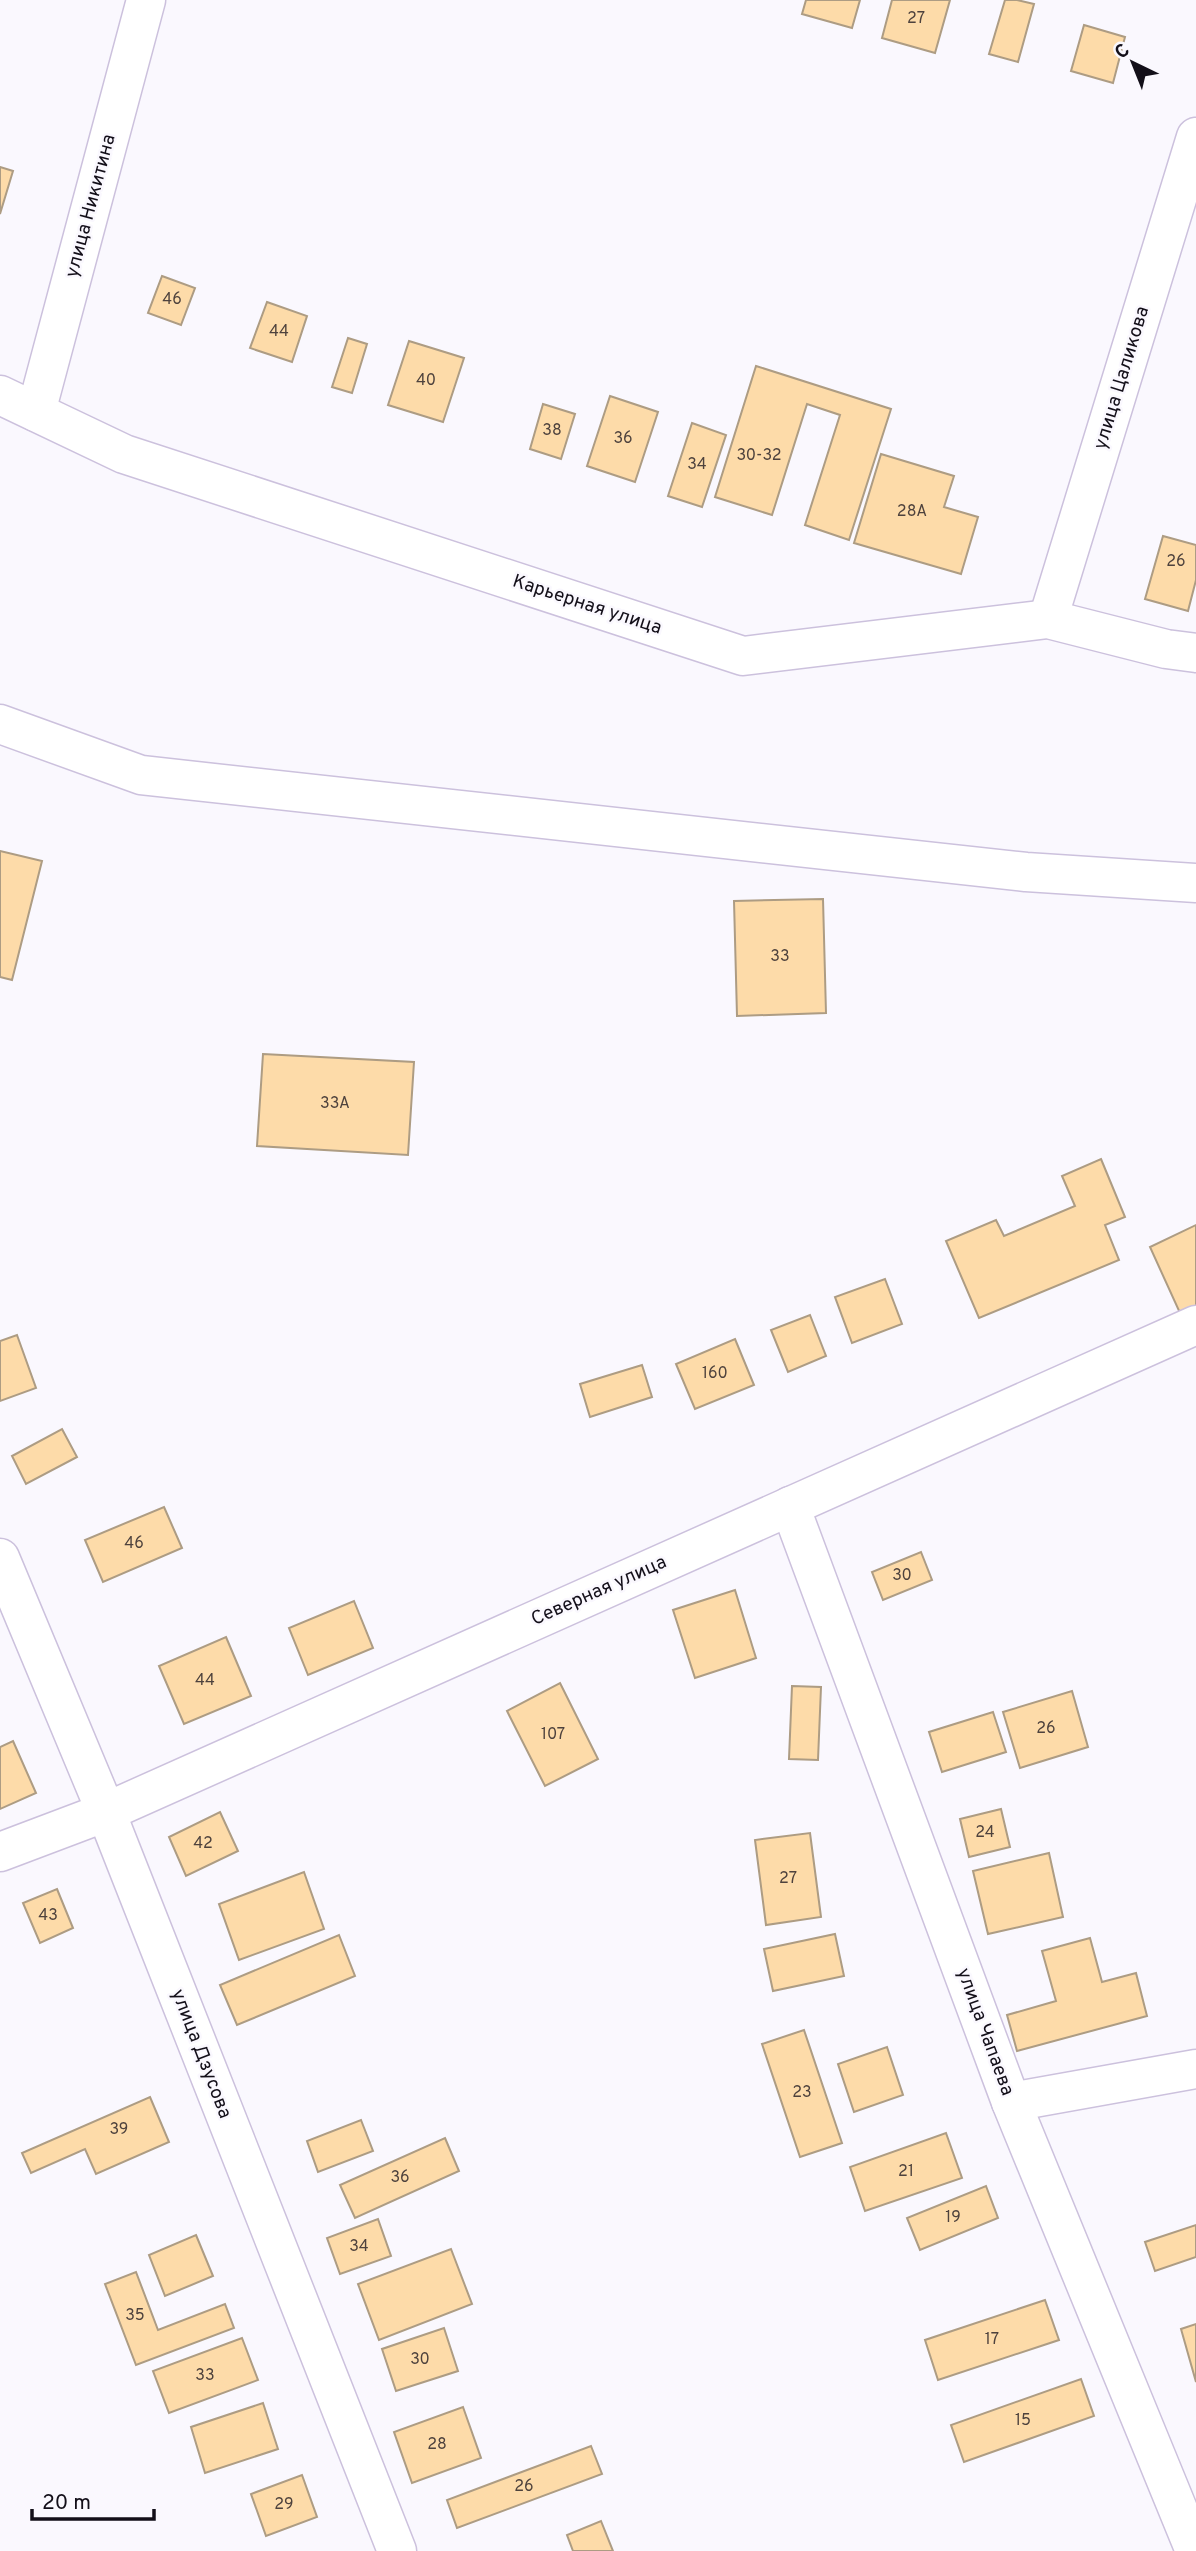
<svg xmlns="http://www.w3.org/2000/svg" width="1196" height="2551" font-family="Overpass,sans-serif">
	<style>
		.building { fill: #fddba9; stroke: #ad9c83; stroke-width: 2 }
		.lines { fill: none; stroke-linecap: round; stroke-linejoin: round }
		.minor-casing { stroke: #ccc1dd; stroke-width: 41 }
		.minor { stroke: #fff; stroke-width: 38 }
		.labels { text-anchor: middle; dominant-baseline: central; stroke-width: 5; stroke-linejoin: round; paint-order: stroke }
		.number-label { font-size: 16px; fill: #4e423d }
		.street-label { font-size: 19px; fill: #130f19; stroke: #faf8fe }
	</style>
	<rect width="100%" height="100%" fill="#faf8fe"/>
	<!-- building -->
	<g class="building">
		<path d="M806 0H860L852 28 802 14Z"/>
		<path d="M892 0H950L935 53 882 38Z"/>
		<path d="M1005 0H1017L1034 4 1018 62 989 54Z"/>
		<path d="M1084 25 1125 37 1113 83 1071 71Z"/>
		<path d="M0 167 13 171 0 214Z"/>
		<path d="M162 276 195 288 181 325 148 313Z"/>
		<path d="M267 302 307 316 292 362 250 348Z"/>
		<path d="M348 338 367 344 352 393 332 387Z"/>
		<path d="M409 341 464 358 443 422 388 405Z"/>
		<path d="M756 366 891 409 849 540 805 525 840 415 807 404 772 515 715 497Z"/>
		<path d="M610 396 658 412 635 482 587 466Z"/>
		<path d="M543 404 575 414 561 459 530 449Z"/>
		<path d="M692 423 726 435 702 507 668 496Z"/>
		<path d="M881 454 954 476 944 507 978 517 961 574 854 543Z"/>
		<path d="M1163 536 1196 545V580L1188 611 1145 599Z"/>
		<path d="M0 851 42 861 12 980 0 977Z"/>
		<path d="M823 899 826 1013 737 1016 734 901Z"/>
		<path d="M263 1054 414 1062 408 1155 257 1146Z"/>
		<path d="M1101 1159 1125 1217 1105 1225 1119 1260 979 1318 946 1241 996 1220 1004 1236 1075 1206 1062 1176Z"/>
		<path d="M1196 1225V1306L1180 1313 1150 1247Z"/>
		<path d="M885 1279 902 1324 852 1343 835 1297Z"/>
		<path d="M810 1315 826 1356 788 1372 771 1330Z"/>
		<path d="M17 1335 36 1388 0 1401V1341Z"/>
		<path d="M735 1339 754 1385 695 1409 676 1364Z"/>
		<path d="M642 1365 652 1397 590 1417 580 1384Z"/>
		<path d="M62 1429 77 1457 26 1484 12 1456Z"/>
		<path d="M164 1507 182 1548 103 1582 85 1540Z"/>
		<path d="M921 1552 932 1580 883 1600 872 1572Z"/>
		<path d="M735 1590 756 1658 695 1678 673 1610Z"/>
		<path d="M354 1601 373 1648 308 1675 289 1628Z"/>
		<path d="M226 1637 251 1696 184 1724 159 1666Z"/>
		<path d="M560 1683 598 1759 545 1786 507 1711Z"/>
		<path d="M792 1686 821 1687 818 1760 789 1759Z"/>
		<path d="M1072 1691 1088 1747 1020 1768 1003 1712Z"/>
		<path d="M993 1712 1006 1752 942 1772 929 1732Z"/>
		<path d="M13 1741 36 1793 0 1809V1747Z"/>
		<path d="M1001 1809 1010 1847 969 1857 960 1819Z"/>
		<path d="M220 1812 238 1851 186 1876 169 1837Z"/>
		<path d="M810 1833 821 1917 766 1925 755 1840Z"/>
		<path d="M1049 1853 1063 1917 988 1934 973 1871Z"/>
		<path d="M304 1872 324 1929 239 1960 219 1904Z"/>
		<path d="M57 1889 73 1928 40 1943 23 1903Z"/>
		<path d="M835 1934 844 1976 773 1991 764 1949Z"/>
		<path d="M339 1935 355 1976 237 2025 220 1985Z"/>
		<path d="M1090 1938 1102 1982 1136 1973 1147 2016 1017 2051 1007 2015 1056 2001 1042 1951Z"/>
		<path d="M804 2030 842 2143 800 2157 762 2044Z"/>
		<path d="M887 2047 903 2095 854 2112 838 2064Z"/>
		<path d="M150 2097 169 2142 96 2174 85 2149 31 2173 22 2153Z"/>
		<path d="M361 2120 373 2151 318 2172 307 2141Z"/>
		<path d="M946 2133 962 2178 865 2211 850 2167Z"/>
		<path d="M445 2138 459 2171 355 2218 340 2185Z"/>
		<path d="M986 2186 998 2218 920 2250 907 2218Z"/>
		<path d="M378 2219 391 2256 340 2274 327 2238Z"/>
		<path d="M1196 2225V2257L1155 2271 1145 2242Z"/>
		<path d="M196 2235 213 2276 165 2296 149 2255Z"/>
		<path d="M451 2249 472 2304 379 2340 358 2284Z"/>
		<path d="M136 2272 158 2330 225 2304 234 2328 136 2365 105 2284Z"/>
		<path d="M1045 2300 1059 2340 938 2380 925 2340Z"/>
		<path d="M1196 2324V2382L1181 2329Z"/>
		<path d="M444 2328 458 2371 396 2391 382 2349Z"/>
		<path d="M242 2338 258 2380 169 2413 153 2371Z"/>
		<path d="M1081 2379 1094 2416 964 2462 951 2425Z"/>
		<path d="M263 2403 278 2449 205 2473 191 2427Z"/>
		<path d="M463 2407 481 2458 412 2483 394 2432Z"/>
		<path d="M591 2446 602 2474 457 2528 447 2500Z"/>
		<path d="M302 2475 317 2517 266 2536 251 2494Z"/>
		<path d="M601 2521 613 2551H573L567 2535Z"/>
	</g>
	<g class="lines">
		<!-- minor casing -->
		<g class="minor-casing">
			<g id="minor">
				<path d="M0 395 124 454 743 656 1048 619 1166 649 1196 653"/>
				<path d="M36 412 146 0"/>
				<path d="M1048 619 1196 137"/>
				<path d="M0 724 141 775 1026 872 1196 883"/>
				<path d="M790 1506 1011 2102 1195 2551"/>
				<path d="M0 1558 106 1812 397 2551"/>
				<path d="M0 1852 106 1812 1196 1325"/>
				<path d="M1011 2102 1196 2069"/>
			</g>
		</g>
		<!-- minor -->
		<use href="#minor" class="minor"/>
	</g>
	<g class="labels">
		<!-- number labels -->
		<g class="number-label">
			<text x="916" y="19">27</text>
			<text x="172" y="300">46</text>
			<text x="279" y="332">44</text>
			<text x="426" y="381">40</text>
			<text x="552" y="431">38</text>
			<text x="623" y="439">36</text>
			<text x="759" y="456">30-32</text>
			<text x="697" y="465">34</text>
			<text x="912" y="512">28А</text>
			<text x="1176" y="562">26</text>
			<text x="780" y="957">33</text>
			<text x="335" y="1104">33А</text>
			<text x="715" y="1374">160</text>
			<text x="134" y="1544">46</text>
			<text x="902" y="1576">30</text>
			<text x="205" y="1681">44</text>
			<text x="1046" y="1729">26</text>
			<text x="553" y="1735">107</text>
			<text x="985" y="1833">24</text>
			<text x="203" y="1844">42</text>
			<text x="788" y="1879">27</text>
			<text x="48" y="1916">43</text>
			<text x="802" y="2093">23</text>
			<text x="119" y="2130">39</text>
			<text x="906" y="2172">21</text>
			<text x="400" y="2178">36</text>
			<text x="953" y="2218">19</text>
			<text x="359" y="2247">34</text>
			<text x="135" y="2316">35</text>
			<text x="992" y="2340">17</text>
			<text x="420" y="2360">30</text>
			<text x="205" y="2376">33</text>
			<text x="1023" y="2421">15</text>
			<text x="437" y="2445">28</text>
			<text x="524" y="2487">26</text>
			<text x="284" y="2505">29</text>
		</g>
		<!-- street labels -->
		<g class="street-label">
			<text transform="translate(91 206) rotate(-75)">улица Никитина</text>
			<text transform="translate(1122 378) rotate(-73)">улица Цаликова</text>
			<text transform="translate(587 605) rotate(18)">Карьерная улица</text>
			<text transform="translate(599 1591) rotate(-24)">Северная улица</text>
			<text transform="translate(985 2032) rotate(70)">улица Чапаева</text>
			<text transform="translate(201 2054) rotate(69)">улица Дзусова</text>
		</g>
	</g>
	<!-- north arrow -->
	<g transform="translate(1133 63) rotate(317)" stroke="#faf8fe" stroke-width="5" paint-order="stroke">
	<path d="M0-5L12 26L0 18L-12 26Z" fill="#130f19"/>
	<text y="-10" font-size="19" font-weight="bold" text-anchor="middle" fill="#130f19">С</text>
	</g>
	<!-- scale -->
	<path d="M32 2509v10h122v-10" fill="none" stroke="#130f19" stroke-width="3.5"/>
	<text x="42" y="2509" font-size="21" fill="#130f19" stroke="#faf8fe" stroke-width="5" paint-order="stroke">20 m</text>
</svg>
